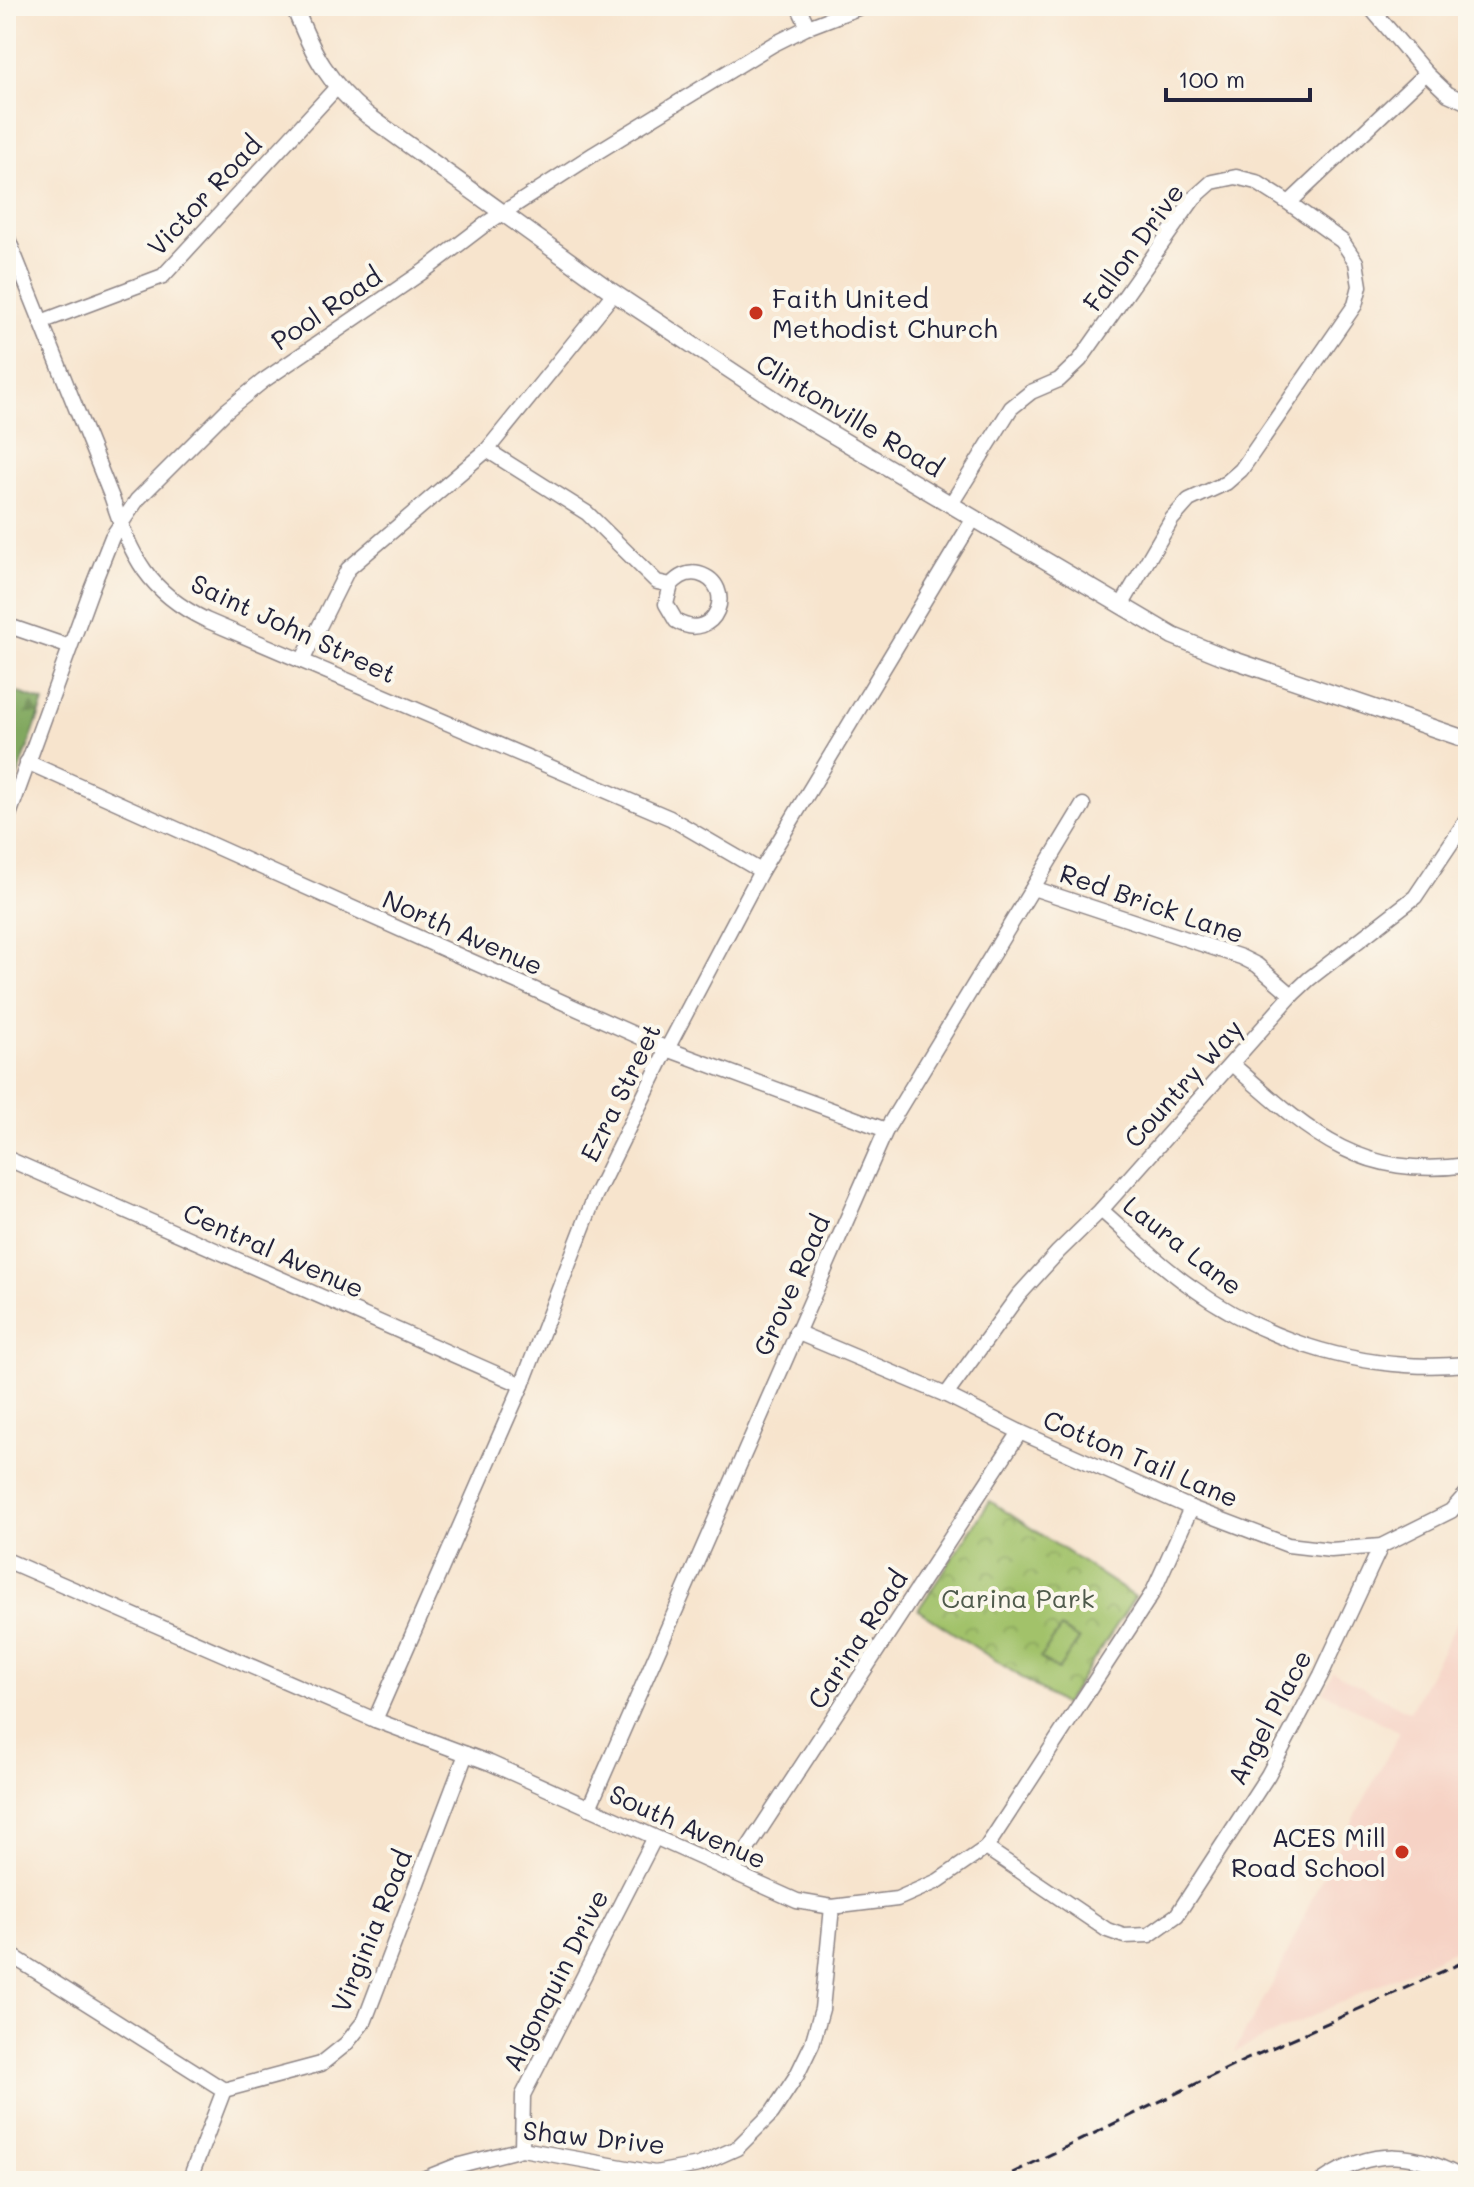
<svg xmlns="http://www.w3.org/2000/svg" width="1474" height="2187" font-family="Mali,sans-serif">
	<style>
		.built { fill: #f6d2c4 }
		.forest { fill: url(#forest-firs); stroke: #52654d; stroke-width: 2 }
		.park { fill: url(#park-crowns); stroke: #627253; stroke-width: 2 }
		.pitch { fill: #a2c26b; stroke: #627253; stroke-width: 2 }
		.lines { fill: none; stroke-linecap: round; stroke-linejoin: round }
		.minor-casing { stroke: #8c8384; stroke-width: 17 }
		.major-casing { stroke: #8c8384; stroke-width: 19 }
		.minor { stroke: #fff; stroke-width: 14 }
		.major { stroke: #fff; stroke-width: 16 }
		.rail { stroke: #22223b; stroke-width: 3; stroke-dasharray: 12 6; stroke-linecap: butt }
		.poi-dot { fill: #c8321e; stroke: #fbf7ec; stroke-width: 3 }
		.labels { text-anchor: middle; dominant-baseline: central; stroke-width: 8; stroke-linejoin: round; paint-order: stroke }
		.street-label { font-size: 26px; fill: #22223b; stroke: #fbf7ec }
		.poi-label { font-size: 26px; fill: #22223b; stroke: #fbf7ec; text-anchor: start }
		.park-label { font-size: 26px; fill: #4f5a4c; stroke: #fbf7ec }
	</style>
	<defs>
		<pattern id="forest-firs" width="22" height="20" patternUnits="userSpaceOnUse" patternTransform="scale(2)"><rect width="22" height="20" fill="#81a85f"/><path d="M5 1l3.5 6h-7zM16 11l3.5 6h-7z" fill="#698850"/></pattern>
		<pattern id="park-crowns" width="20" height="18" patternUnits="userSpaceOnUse" patternTransform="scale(2)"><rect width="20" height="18" fill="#a2c26b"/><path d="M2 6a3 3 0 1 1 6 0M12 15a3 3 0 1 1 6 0" fill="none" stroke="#8ba65e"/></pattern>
	</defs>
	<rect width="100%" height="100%" fill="#fbf7ec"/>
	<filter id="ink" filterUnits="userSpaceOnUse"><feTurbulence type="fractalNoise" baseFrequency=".0125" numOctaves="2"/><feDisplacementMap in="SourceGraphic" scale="16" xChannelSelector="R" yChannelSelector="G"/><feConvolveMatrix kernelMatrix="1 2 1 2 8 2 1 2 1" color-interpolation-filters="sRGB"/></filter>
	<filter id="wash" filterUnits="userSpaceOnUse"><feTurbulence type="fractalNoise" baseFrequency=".006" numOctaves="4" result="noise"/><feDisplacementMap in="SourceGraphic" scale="32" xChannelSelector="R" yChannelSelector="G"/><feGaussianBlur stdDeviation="1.8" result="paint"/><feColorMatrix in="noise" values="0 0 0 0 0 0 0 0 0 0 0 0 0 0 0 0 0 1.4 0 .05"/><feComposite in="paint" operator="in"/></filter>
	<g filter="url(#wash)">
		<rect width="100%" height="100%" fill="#f7e4cd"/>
		<!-- built -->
		<path class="built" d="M1468 1601V1944L1234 2052 1277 1976 1314 1894 1400 1732 1323 1692 1333 1672 1410 1712Z"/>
		<!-- forest -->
		<path class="forest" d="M6 688 44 702 6 809Z"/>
		<!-- park -->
		<path class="park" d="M990 1501 1135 1597 1064 1705 918 1610Z"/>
		<!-- pitch -->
		<path class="pitch" d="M1061 1628 1079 1640 1058 1670 1040 1658Z"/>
	</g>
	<g filter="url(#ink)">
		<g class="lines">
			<!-- minor casing -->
			<g class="minor-casing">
				<g id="minor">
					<path d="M798 6 808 27"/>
					<path d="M1369 6 1426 73"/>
					<path d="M1289 203 1426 73 1448 94 1468 103"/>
					<path d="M6 234 112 498C131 556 148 592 206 620L670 818 761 871"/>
					<path d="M41 322 163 276 337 87"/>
					<path d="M487 450 587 513 657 582 671 585C678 577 688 571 699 574 738 585 716 645 676 621L666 604 671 585"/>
					<path d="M951 504 1011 408 1031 392 1059 380 1080 360 1194 198 1212 182 1236 177 1256 182 1289 203 1342 241 1356 262 1360 286 1355 305 1241 470 1226 483 1189 500 1172 519 1121 606"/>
					<path d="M6 625 70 647"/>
					<path d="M302 661 348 569 487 450 614 293"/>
					<path d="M27 762 667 1049 886 1130"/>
					<path d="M6 823 91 590 112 537 137 500 227 410 263 381 424 271 487 223 594 154 772 45 808 27 863 6"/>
					<path d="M1033 888 1241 957 1257 965 1292 995"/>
					<path d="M1232 1064C1309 1132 1358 1180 1468 1165"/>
					<path d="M6 1158 522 1385"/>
					<path d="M1101 1210C1130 1235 1158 1264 1190 1286 1253 1332 1328 1360 1406 1365 1427 1367 1448 1365 1468 1364"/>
					<path d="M796 1332 946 1395 1020 1432 1191 1508 1288 1545 1331 1550 1381 1546 1451 1511 1468 1492"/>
					<path d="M946 1395 1018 1296 1058 1252 1101 1210 1292 995 1309 979 1415 897 1468 818"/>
					<path d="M6 1560 375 1720 490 1763 797 1901 832 1907 897 1899 938 1881 986 1848 1153 1592 1191 1508"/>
					<path d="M375 1720 522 1385 595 1196 667 1049 761 871 974 518"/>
					<path d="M589 1808 886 1130 1083 805"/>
					<path d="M986 1848 1107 1930 1124 1936 1149 1935 1177 1915 1268 1775 1321 1675 1381 1546"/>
					<path d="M733 1871 1020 1432"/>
					<path d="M6 1952 224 2090 189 2181"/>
					<path d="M224 2090 321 2064 346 2044 365 2020 466 1754"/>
					<path d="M522 2149 523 2095 654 1839"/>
					<path d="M418 2181 456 2166 522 2149 655 2173 699 2165 737 2148 772 2113 797 2075 812 2044 822 2009 832 1907"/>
					<path d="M1322 2181C1373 2147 1416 2150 1468 2181"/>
				</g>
			</g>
			<!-- major casing -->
			<g class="major-casing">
				<path id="major" d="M294 6C312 53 328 83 367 115L614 293 786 407 1173 636 1222 656 1468 740"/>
			</g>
			<!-- minor -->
			<use href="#minor" class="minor"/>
			<!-- major -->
			<use href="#major" class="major"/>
			<!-- rail -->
			<path class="rail" d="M996 2181 1245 2060 1468 1960"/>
		</g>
	</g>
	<!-- markers -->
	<g class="poi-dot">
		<circle cx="756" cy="313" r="8"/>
		<circle cx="1402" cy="1852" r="8"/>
	</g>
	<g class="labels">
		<!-- street labels -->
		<g class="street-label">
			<text transform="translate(204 195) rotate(-47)">Victor Road</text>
			<text transform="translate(1133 247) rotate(-54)">Fallon Drive</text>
			<text transform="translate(326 308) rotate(-34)">Pool Road</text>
			<text transform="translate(850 415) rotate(31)">Clintonville Road</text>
			<text transform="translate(294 628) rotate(25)">Saint John Street</text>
			<text transform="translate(1152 903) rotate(19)">Red Brick Lane</text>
			<text transform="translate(463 932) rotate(24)">North Avenue</text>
			<text transform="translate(1183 1083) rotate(-48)">Country Way</text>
			<text transform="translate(620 1092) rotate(-64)">Ezra Street</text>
			<text transform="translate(1183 1245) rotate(38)">Laura Lane</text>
			<text transform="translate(274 1250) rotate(24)">Central Avenue</text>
			<text transform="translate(791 1285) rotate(-66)">Grove Road</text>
			<text transform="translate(1141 1458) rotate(23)">Cotton Tail Lane</text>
			<text transform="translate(857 1639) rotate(-57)">Carina Road</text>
			<text transform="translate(1269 1717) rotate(-62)">Angel Place</text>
			<text transform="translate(688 1826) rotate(24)">South Avenue</text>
			<text transform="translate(371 1931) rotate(-68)">Virginia Road</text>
			<text transform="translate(555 1980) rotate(-63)">Algonquin Drive</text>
			<text transform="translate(594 2137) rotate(6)">Shaw Drive</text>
		</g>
		<!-- poi labels -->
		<g class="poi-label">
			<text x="772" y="298">Faith United<tspan x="772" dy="30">Methodist Church</tspan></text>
			<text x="1386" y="1837" text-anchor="end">ACES Mill<tspan x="1386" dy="30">Road School</tspan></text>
		</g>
		<!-- park labels -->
		<g class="park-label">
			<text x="1018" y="1598">Carina Park</text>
		</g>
	</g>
	<!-- margin -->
	<rect width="1474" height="2187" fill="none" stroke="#fbf7ec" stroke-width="32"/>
	<!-- scale -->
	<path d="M1166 88v12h144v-12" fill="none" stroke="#22223b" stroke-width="4"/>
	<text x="1178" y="88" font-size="24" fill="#22223b" stroke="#fbf7ec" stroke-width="6" paint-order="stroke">100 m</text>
</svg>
